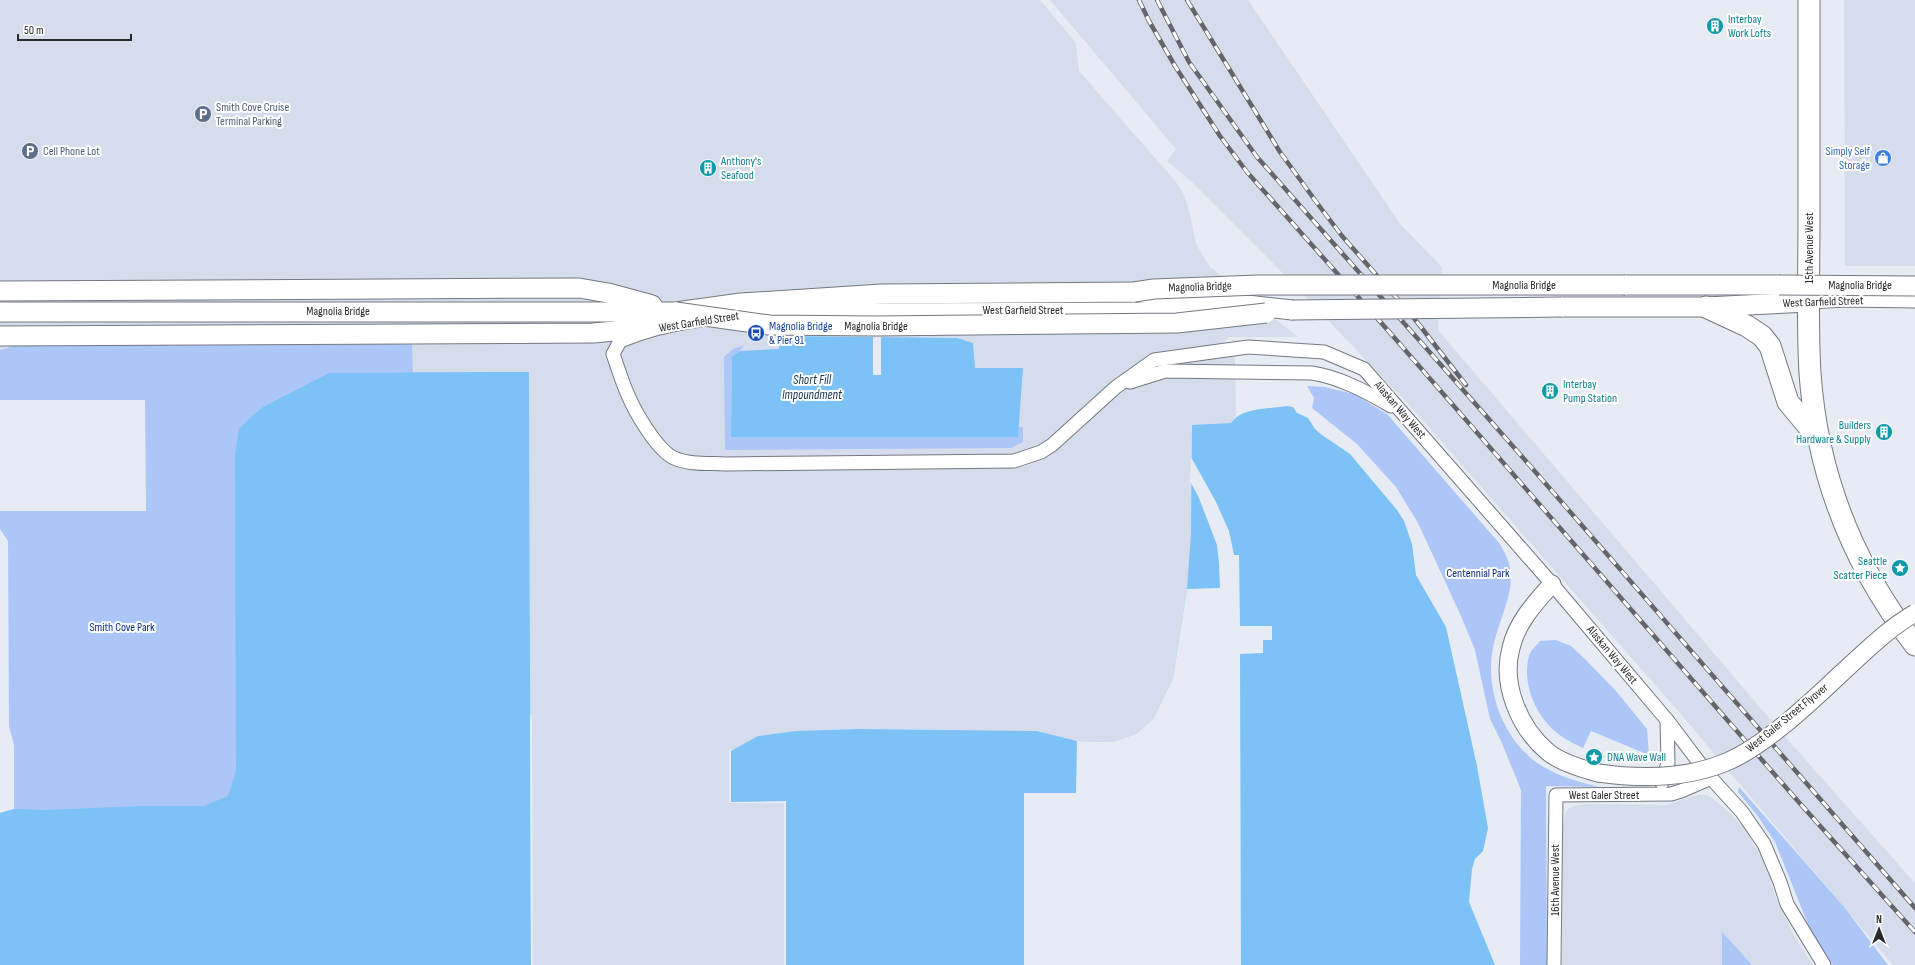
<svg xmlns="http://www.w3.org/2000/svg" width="1915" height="965" font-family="'Sofia Sans Condensed',sans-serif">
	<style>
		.built { fill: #d5ddec }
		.green { fill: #acc6f8 }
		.water { fill: #7dc2f7 }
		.pier { fill: #e7ebf4 }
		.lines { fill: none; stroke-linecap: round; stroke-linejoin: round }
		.minor-casing { stroke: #747880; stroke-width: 15 }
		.tertiary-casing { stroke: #747880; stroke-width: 19 }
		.secondary-casing { stroke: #747880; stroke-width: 21 }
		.primary-casing { stroke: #747880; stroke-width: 23 }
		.minor { stroke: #fff; stroke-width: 13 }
		.tertiary { stroke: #fff; stroke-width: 17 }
		.secondary { stroke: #fff; stroke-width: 19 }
		.primary { stroke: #fff; stroke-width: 21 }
		.rail-casing { stroke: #64656b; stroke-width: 4.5 }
		.rail { stroke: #fff; stroke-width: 3; stroke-dasharray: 9; stroke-linecap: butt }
		.tertiary-bridge-casing { stroke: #747880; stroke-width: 19; stroke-linecap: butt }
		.secondary-bridge-casing { stroke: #747880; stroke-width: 21; stroke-linecap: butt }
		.tertiary-bridge { stroke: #fff; stroke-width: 17 }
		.secondary-bridge { stroke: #fff; stroke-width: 19 }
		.labels { text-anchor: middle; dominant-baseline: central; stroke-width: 4; stroke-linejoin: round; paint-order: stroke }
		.culture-label { font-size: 12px; fill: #0d838f; stroke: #fff; text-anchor: start }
		.service-label { font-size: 12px; fill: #4e5e75; stroke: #fff; text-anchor: start }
		.shop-label { font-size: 12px; fill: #366cbe; stroke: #fff; text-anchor: end }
		.street-label { font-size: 12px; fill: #28292d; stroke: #fff }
		.transit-label { font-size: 12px; fill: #164399; stroke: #fff; text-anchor: start }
		.park-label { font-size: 12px; fill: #062c88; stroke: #fff }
		.water-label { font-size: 13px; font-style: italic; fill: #0f3550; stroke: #fff }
	</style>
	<rect width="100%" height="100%" fill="#e7ebf4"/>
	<!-- built -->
	<g class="built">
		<path d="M0 0H1040L1076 43 1079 71 1176 182 1183 193 1189 210 1196 244 1210 267 1298 337H1229L1215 351 1235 354 1236 416 1231 423 1192 426 1241 760 1077 741 1037 731 858 729 796 731 758 736 731 751 786 801V965H531L529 372H412V345H17L0 350Z"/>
		<path d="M1050 0H1248L1401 225 1442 267 1438 330 1788 740 1915 883V965H1893L1679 712 1410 406 1272 262 1193 183 1167 161 1176 149Z"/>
		<path d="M1844 0H1915V266H1845Z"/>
		<path d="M1697 795H1707L1711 797 1732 815 1746 831 1760 855 1770 878 1775 896 1793 934 1813 965H1562L1563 827 1565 813 1568 809 1577 805 1588 804 1667 805Z"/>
	</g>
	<!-- green -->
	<g class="green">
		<path d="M412 344 413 372H529L363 965H0V813L14 809V745L9 726 8 541 0 529V511H146L145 400H0V350L17 345Z"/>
		<path d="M744 345 740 351 732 358 731 437H1017L1018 427H1023V442L1011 448 725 450 724 357 733 349Z"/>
		<path d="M1307 386 1324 387 1354 394 1387 414 1499 543C1524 579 1503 605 1494 643 1483 687 1503 742 1542 766 1560 777 1579 782 1599 787L1546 786 1547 965H1520L1521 790 1501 741 1490 719 1475 650 1461 616 1418 523 1396 487 1357 444 1312 408 1314 398Z"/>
		<path d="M1556 640 1571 646 1586 660 1616 691 1647 729 1649 755 1591 731 1583 748C1577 745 1570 742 1564 738 1538 722 1521 686 1529 656 1530 651 1536 646 1540 641Z"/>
		<path d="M1739 787 1845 908 1888 965H1833L1810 929 1775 842 1757 815 1738 792Z"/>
		<path d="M1722 932 1752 965H1722Z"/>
	</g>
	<!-- water -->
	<g class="water">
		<path d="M779 336 957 338 973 343 975 368H1023L1018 437H731L732 357 740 351 779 349Z"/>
		<path d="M529 372 531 965H0V813L14 809 46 810 141 806H204L228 796 236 771 235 455 239 429 249 419 263 407 329 373Z"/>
		<path d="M1287 406 1293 407 1297 413 1308 418 1315 429 1322 435 1350 454 1397 510 1404 521 1412 544 1416 575 1446 627 1477 766 1488 828 1483 851 1475 859 1472 869 1469 902 1495 965H786V802H731V751L758 736 796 731 858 729 1037 731 1077 741 1112 742 1136 734 1153 719 1173 678 1187 589 1191 533 1192 425 1231 423C1242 407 1270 409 1287 406Z"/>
	</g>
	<!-- pier -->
	<g class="pier">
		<path d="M778 334 881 335V375H873V335H777Z"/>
		<path d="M1191 457 1216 502 1229 531 1234 555H1239L1240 626H1272V640H1263V653L1240 654 1241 965H1024V793H1076L1077 741 1112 742 1136 734 1153 719 1173 678 1187 589 1220 588 1219 563 1217 545 1199 498 1190 481Z"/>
		<path d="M530 715H532L533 965H531Z"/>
		<path d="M731 748V802L786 801V965H784V803H729V751Z"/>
	</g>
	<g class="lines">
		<!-- minor casing -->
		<g class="minor-casing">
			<g id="minor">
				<path d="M1808 302 1846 300 1915 301"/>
				<path d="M743 315 869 310 1171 309"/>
				<path d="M700 320C672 324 646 330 620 341L613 354C618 368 622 382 628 395 635 412 657 450 674 458 689 465 710 463 726 464L1014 461 1041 452 1052 445 1116 387 1154 360 1248 347 1324 352 1364 369 1552 584 1667 720 1711 778 1742 812 1764 844 1780 882 1787 904 1824 965"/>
				<path d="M1130 382 1165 371 1312 373C1339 377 1367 392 1391 406"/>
				<path d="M1662 783 1668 763 1667 720"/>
				<path d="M1554 965 1556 795 1671 794 1681 791 1711 778"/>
			</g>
		</g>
		<!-- tertiary casing -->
		<g class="tertiary-casing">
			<path id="tertiary" d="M1552 584C1535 603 1517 622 1511 648 1501 684 1519 728 1548 752 1560 762 1583 769 1598 773"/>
		</g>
		<!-- secondary casing -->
		<g class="secondary-casing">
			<g id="secondary">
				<path d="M1625 285H1779"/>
				<path d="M0 291 579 288 608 293 652 305"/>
				<path d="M1561 307H1706L1808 302"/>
				<path d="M1171 309 1180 312H1214"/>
				<path d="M0 312H676L741 303 882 294 1134 292 1292 310"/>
				<path d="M0 336 593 333 615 331 660 317"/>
			</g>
		</g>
		<!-- primary casing -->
		<g class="primary-casing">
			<g id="primary">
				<path d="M1809 0C1809 74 1809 148 1809 222 1809 272 1807 323 1810 373 1817 476 1853 565 1915 645"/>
				<path d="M1706 307 1747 326 1762 336 1770 346 1788 402 1818 438"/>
			</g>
		</g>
		<!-- minor -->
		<use href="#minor" class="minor"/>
		<!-- tertiary -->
		<use href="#tertiary" class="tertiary"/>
		<!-- secondary -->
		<use href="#secondary" class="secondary"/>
		<!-- primary -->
		<use href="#primary" class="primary"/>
		<!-- rail casing -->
		<g class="rail-casing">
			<g id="rail">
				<path d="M1139 0 1149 21 1175 66 1220 136 1247 172 1392 335 1796 799 1915 932"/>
				<path d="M1157 0 1189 62 1257 157 1518 452 1915 908"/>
				<path d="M1187 0 1280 152 1317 203 1342 236 1410 313 1466 385"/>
			</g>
		</g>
		<!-- rail -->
		<use href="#rail" class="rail"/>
		<!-- tertiary-bridge casing -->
		<g class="tertiary-bridge-casing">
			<path id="tertiary-bridge" d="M1598 773C1640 779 1684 779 1724 763 1765 747 1814 699 1846 669 1868 649 1889 628 1915 613"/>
		</g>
		<!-- secondary-bridge casing -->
		<g class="secondary-bridge-casing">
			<g id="secondary-bridge">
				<path d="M1779 285 1915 286"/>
				<path d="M1134 292 1154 289 1258 285H1625"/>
				<path d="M1292 310 1561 307"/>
				<path d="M676 312 769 325 876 326 1177 323 1266 313"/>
			</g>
		</g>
		<!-- tertiary-bridge -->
		<use href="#tertiary-bridge" class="tertiary-bridge"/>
		<!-- secondary-bridge -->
		<use href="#secondary-bridge" class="secondary-bridge"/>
	</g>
	<!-- icons -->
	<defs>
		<g id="building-disc" transform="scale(0.9)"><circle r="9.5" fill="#0f9aa8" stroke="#fff"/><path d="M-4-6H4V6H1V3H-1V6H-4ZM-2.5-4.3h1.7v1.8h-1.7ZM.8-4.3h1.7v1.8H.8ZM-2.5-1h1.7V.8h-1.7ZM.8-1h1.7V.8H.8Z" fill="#fff"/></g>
		<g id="parking-disc" transform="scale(0.9)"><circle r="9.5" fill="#5c6f8a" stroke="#fff"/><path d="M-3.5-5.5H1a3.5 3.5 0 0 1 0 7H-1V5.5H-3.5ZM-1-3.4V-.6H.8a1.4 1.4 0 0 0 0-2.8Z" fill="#fff"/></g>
		<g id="shop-disc" transform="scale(0.9)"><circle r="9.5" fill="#3f7fe0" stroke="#fff"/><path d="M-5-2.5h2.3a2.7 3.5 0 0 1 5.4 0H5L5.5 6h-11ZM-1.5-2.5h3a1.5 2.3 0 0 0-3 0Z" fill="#fff"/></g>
		<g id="bus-disc" transform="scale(0.9)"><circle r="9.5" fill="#1a4fb4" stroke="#fff"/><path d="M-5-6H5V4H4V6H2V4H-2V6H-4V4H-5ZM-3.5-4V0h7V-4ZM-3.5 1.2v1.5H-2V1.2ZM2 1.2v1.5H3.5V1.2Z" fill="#fff"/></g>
		<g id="sight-disc" transform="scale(0.9)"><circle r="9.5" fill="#0f9aa8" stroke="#fff"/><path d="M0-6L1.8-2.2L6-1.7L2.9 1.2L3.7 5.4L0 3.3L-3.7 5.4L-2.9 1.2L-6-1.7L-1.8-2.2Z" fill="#fff"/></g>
	</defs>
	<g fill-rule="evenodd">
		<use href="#building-disc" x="1715" y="26"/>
		<use href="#parking-disc" x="203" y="114"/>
		<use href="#parking-disc" x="30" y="151"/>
		<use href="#shop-disc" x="1883" y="158"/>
		<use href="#building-disc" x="708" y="168"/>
		<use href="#bus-disc" x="756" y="333"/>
		<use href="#building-disc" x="1550" y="391"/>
		<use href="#building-disc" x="1884" y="432"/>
		<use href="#sight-disc" x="1900" y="568"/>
		<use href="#sight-disc" x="1594" y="757"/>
	</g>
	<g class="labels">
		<!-- culture labels -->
		<g class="culture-label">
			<text x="1728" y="19">Interbay<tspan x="1728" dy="14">Work Lofts</tspan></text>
			<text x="721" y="161">Anthony's<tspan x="721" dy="14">Seafood</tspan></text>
			<text x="1563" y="384">Interbay<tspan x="1563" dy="14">Pump Station</tspan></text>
			<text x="1871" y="425" text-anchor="end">Builders<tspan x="1871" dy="14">Hardware &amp; Supply</tspan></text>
			<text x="1887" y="561" text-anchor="end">Seattle<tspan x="1887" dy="14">Scatter Piece</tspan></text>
			<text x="1607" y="757">DNA Wave Wall</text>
		</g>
		<!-- service labels -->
		<g class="service-label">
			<text x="216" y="107">Smith Cove Cruise<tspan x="216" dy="14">Terminal Parking</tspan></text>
			<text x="43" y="151">Cell Phone Lot</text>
		</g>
		<!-- shop labels -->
		<g class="shop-label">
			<text x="1870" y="151">Simply Self<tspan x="1870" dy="14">Storage</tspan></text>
		</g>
		<!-- street labels -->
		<g class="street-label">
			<text transform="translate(1809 248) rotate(-90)">15th Avenue West</text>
			<text x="1524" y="285">Magnolia Bridge</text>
			<text x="1860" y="285">Magnolia Bridge</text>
			<text transform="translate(1200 287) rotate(-2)">Magnolia Bridge</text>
			<text transform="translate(1823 302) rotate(-2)">West Garfield Street</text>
			<text x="1023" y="310">West Garfield Street</text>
			<text x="338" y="311">Magnolia Bridge</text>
			<text transform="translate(699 322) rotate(-9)">West Garfield Street</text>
			<text x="876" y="326">Magnolia Bridge</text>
			<text transform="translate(1400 410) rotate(49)">Alaskan Way West</text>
			<text transform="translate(1612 655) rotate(50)">Alaskan Way West</text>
			<text transform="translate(1787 718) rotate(-39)">West Galer Street Flyover</text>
			<text x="1604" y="795">West Galer Street</text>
			<text transform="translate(1555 880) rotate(-90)">16th Avenue West</text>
		</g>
		<!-- transit labels -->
		<g class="transit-label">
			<text x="769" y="326">Magnolia Bridge<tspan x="769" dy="14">&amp; Pier 91</tspan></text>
		</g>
		<!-- park labels -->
		<g class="park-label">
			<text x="1478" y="573">Centennial Park</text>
			<text x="122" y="627">Smith Cove Park</text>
		</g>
		<!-- water labels -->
		<g class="water-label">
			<text x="812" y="380">Short Fill<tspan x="812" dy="15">Impoundment</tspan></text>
		</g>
	</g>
	<!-- north arrow -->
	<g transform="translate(1879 929)" stroke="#ffffff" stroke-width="3" paint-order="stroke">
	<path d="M0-3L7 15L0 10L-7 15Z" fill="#28292d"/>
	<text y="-6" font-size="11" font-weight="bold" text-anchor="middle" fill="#28292d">N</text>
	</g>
	<!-- scale -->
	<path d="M18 34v6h113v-6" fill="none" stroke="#28292d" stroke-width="2"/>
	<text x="24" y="34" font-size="12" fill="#28292d" stroke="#ffffff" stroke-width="3" paint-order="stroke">50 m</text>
</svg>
